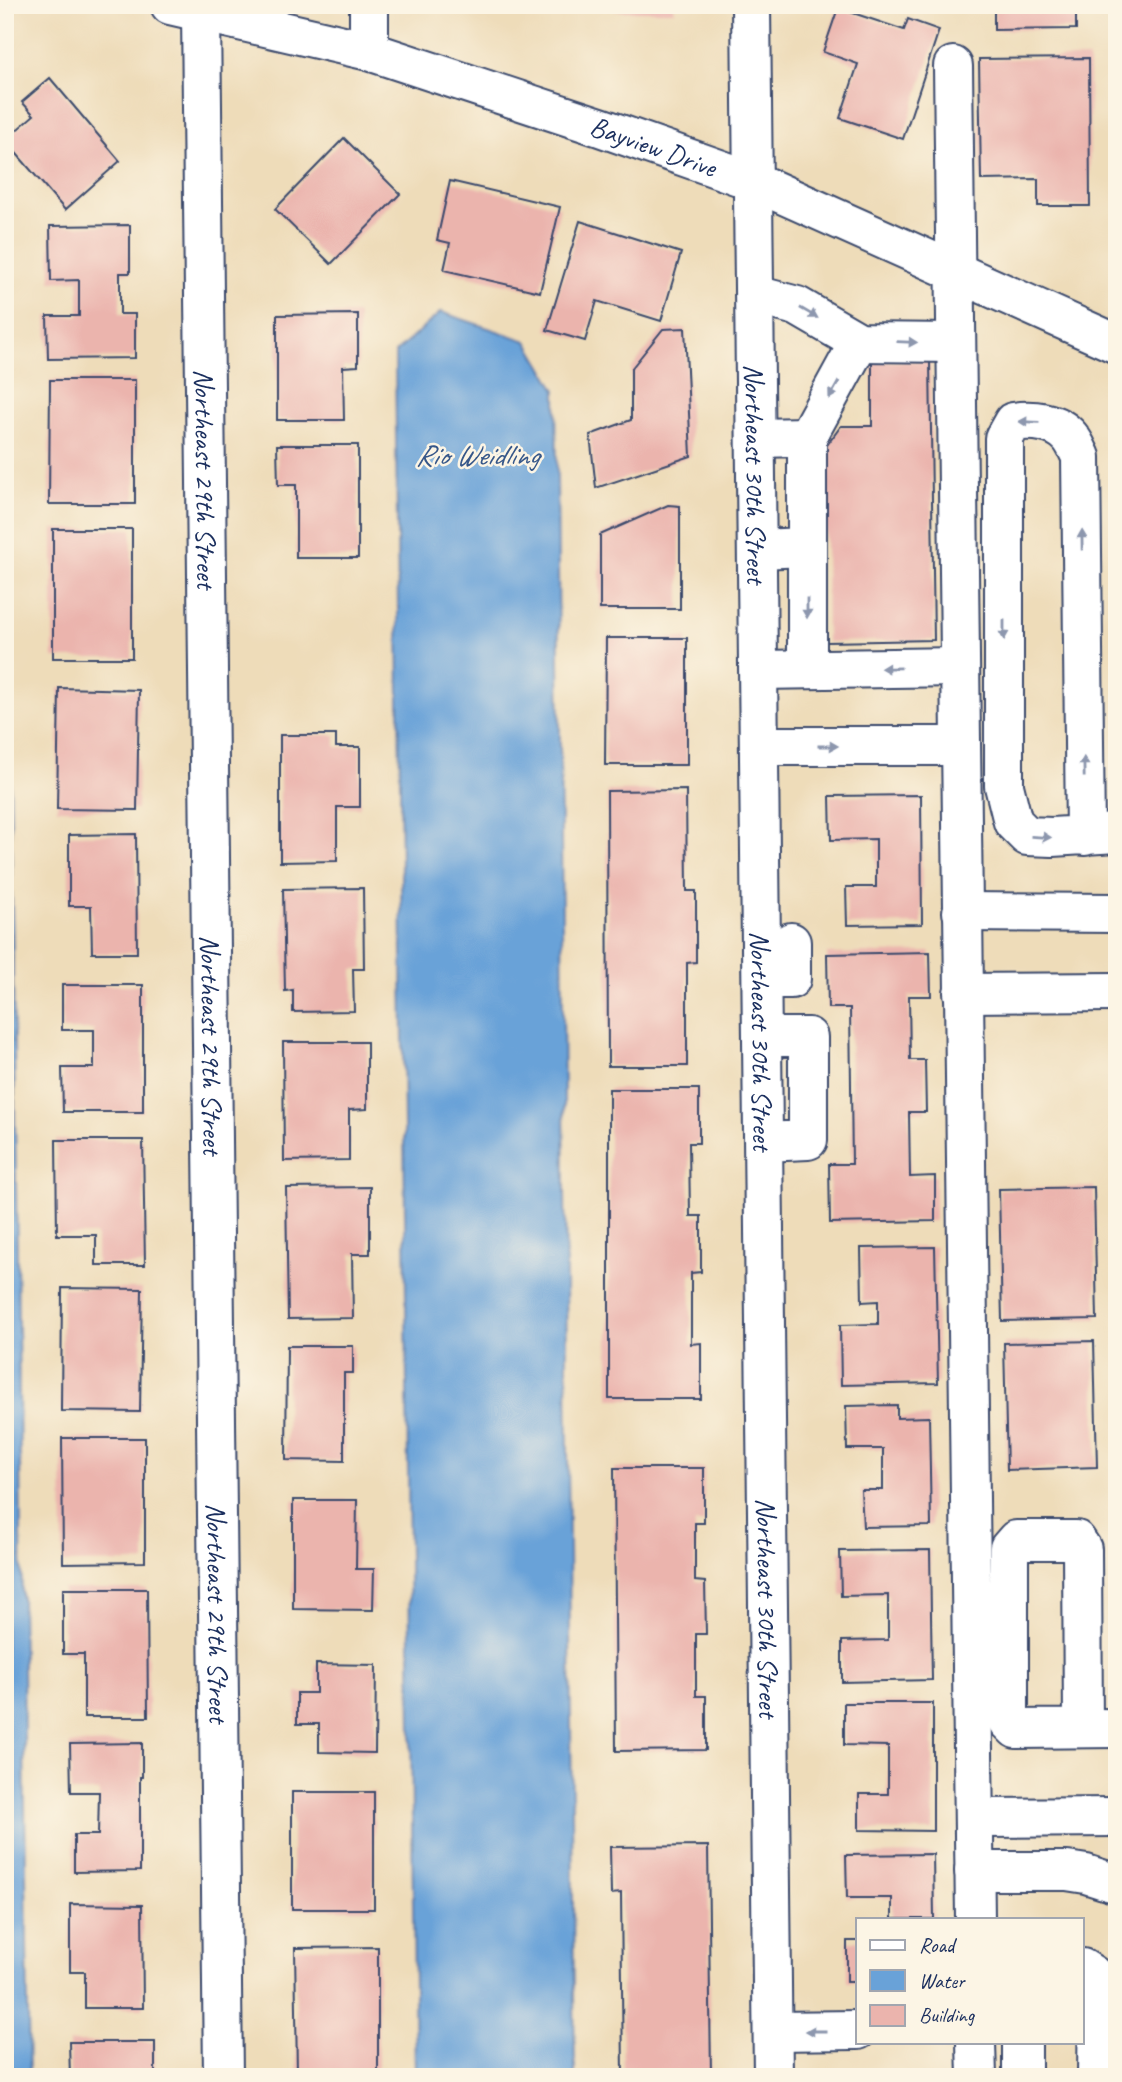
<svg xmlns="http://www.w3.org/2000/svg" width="1122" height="2082" font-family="Caveat,sans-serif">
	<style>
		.water { fill: #69a2d8; stroke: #42689b; stroke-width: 2 }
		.building { fill: #ebb4ad }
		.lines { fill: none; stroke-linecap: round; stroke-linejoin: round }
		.minor-casing { stroke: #3b496c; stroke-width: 42 }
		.minor { stroke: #fff; stroke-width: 38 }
		.oneway { fill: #8d97ae }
		.labels { text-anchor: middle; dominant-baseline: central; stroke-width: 5; stroke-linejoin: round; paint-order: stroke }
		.street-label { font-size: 28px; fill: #1b2f5e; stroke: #fcf5e5 }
		.water-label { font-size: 30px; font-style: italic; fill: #365789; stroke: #fcf5e5 }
	</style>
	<rect width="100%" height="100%" fill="#fcf5e5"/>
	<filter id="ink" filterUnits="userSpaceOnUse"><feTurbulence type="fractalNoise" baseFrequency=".0143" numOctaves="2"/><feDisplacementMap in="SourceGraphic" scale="14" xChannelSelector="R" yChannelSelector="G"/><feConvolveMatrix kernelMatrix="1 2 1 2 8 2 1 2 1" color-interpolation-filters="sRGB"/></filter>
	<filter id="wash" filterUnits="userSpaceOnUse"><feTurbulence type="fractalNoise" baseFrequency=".00686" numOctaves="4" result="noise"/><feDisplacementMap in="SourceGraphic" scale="28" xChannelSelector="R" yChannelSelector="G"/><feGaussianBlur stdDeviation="1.57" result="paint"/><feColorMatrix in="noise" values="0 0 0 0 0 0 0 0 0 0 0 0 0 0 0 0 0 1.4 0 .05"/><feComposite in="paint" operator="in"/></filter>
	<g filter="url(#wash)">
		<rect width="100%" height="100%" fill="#eedcb9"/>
		<!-- water -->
		<g class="water">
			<path d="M441 312 527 341 556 390 575 2077H415L395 353Z"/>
			<path d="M5 427 29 2077H5Z"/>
		</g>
		<g id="blocks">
			<!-- building -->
			<g class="building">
				<rect x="615" y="5" width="59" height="6"/>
				<path d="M994 5H1076V29L994 30Z"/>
				<path d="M838 8 904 30 908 19 939 30 903 139 840 118 858 64 823 52Z"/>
				<path d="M1089 58 1090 206H1038V179L981 180 979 59Z"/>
				<path d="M50 78 120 161 65 210 5 140 34 115 22 102Z"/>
				<path d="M344 138 400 194 331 264 275 209Z"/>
				<path d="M450 181 560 207 540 292 444 270 450 243 437 240Z"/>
				<path d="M580 221 681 253 661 321 597 301 585 341 547 330Z"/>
				<path d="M130 225V273H120V314H135V358L48 359 47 316H79V280L51 281 50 226Z"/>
				<path d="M358 314V366L343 367 344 420H277V315Z"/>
				<path d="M685 328 691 456 596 488 590 435 631 420V369L663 329Z"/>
				<path d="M930 361 934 640 827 642 825 448 841 426H872V362Z"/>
				<path d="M50 380H135V504H49Z"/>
				<path d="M277 445H358V558H296V485H278Z"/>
				<path d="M668 505 680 506V609H600V535Z"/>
				<rect x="53" y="529" width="79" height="129"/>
				<path d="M606 638H687V765H605Z"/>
				<path d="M59 688 139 690 137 810 57 809Z"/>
				<path d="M280 735H336V747H360V807H337V861L280 862Z"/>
				<path d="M686 790 687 891H696V962L687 963V1066H608L607 791Z"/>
				<path d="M921 795 922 924 847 925 846 887H876V839L831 840 830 796Z"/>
				<path d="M136 834 137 953H92L91 906H69V835Z"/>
				<path d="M363 888 364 969H353L354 1011 293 1012V990L285 991 283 889Z"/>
				<path d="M930 952 931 996H909L910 1060H925L926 1112H909L910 1177 935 1176V1221L830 1223 829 1164H852L850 1008H828L827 954Z"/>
				<path d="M62 985H143V1112H63L62 1068H94V1030H62Z"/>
				<path d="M283 1042H367V1109L349 1110V1160L284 1161Z"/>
				<path d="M609 1089H699V1143H689L690 1216H701V1272L691 1273V1344L701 1343V1399H609Z"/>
				<path d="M56 1140H143L145 1265H96V1235H57Z"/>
				<path d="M370 1187V1254H352L353 1318 288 1319 286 1188Z"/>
				<path d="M1094 1187 1097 1319 1002 1321 999 1189Z"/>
				<path d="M935 1247 938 1383 841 1385 840 1325 878 1324V1301L862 1302 861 1248Z"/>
				<path d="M62 1288 142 1289 140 1412 61 1411Z"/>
				<path d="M1094 1341 1097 1467 1007 1470 1004 1343Z"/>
				<path d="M287 1346H353V1373H344V1461L286 1460Z"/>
				<path d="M897 1405V1418L929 1417 931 1526 863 1527 861 1490H883V1449H847L846 1406Z"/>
				<path d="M62 1438H145V1562L63 1563Z"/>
				<path d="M614 1468H704V1523H695V1581L705 1582 706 1634H696V1696H706V1750L616 1751Z"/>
				<path d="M293 1500H357L356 1569H374L373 1610 293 1609Z"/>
				<path d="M930 1550 932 1680 842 1682V1641L888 1640V1595L841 1596 840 1551Z"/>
				<path d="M63 1589H147L148 1717H84V1654H63Z"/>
				<path d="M316 1664 376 1665 375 1753 319 1752V1724H297V1693H316Z"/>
				<path d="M844 1703H933V1831L859 1830V1794H888V1746L844 1745Z"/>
				<path d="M142 1743V1777H140V1871L74 1872V1835H98L99 1792H71L70 1744Z"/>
				<rect x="292" y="1792" width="82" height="117"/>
				<path d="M708 1846 711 2077H623L621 1893 611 1894 610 1847Z"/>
				<path d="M933 1854 934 1919H892V1898H847L846 1855Z"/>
				<path d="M70 1904 142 1905 143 2008H85V1972H70Z"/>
				<rect x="847" y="1941" width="11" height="41"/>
				<path d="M378 1947V2073H297L295 1948Z"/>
				<path d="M69 2042H155V2077H70Z"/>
			</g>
		</g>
	</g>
	<g filter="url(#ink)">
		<use href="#blocks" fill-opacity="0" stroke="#3b496c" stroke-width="2"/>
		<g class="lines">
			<!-- minor casing -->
			<g class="minor-casing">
				<g id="minor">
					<path id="s1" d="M170 5 369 51 600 127 753 181 1117 344"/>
					<path d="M369 5V51"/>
					<path id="s2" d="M751 5 773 2077"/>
					<path id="s3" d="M201 13 223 2077"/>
					<path d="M953 66 975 1919"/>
					<path d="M755 295 797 306 859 342 955 343"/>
					<path d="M807 437 859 342"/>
					<path d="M756 438 807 437V547L758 549"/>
					<path d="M807 547V669"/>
					<path d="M759 670 959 667"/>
					<path d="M760 746H960"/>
					<path d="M1085 836 1081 457C1078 451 1075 443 1070 437 1057 421 1032 419 1013 422L1004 438V786L1013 822 1027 836 1052 837 1117 833"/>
					<path d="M962 912 1117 913"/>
					<path d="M762 979H791V942"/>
					<path d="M963 993 1117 992"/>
					<path d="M763 1037H808V1140L764 1142"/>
					<path d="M1083 1728 1082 1549 1076 1540H1016L1009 1548V1722L1016 1729 1117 1728"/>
					<path d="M974 1818 1117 1817"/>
					<path d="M974 1871H1067L1086 1874 1117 1884"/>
					<path d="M1082 1968 1093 1975 1098 1995 1097 2077"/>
					<path d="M773 2031 858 2030"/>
					<path d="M976 2042 977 2077"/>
					<path d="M1022 2042V2077"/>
				</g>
			</g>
			<!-- minor -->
			<use href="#minor" class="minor"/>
		</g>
		<!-- one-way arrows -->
		<defs><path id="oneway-solid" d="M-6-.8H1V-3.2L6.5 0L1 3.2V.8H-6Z" transform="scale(1.75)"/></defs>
		<g class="oneway">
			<use href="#oneway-solid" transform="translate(809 313) rotate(30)"/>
			<use href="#oneway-solid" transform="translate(907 342) rotate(2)"/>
			<use href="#oneway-solid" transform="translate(834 390) rotate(119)"/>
			<use href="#oneway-solid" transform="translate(1029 422) rotate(-178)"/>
			<use href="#oneway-solid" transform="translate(1082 540) rotate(-91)"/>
			<use href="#oneway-solid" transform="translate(807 608) rotate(90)"/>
			<use href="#oneway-solid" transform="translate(1004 630) rotate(90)"/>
			<use href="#oneway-solid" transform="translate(891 668) rotate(179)"/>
			<use href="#oneway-solid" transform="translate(828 746)"/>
			<use href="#oneway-solid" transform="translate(1084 767) rotate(-91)"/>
			<use href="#oneway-solid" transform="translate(1041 837) rotate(3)"/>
			<use href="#oneway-solid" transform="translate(816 2031) rotate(180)"/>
		</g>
	</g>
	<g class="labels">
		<!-- street labels -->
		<g class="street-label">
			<text stroke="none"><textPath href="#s1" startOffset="504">Bayview Drive</textPath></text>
			<text stroke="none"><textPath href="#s2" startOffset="469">Northeast 30th Street</textPath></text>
			<text stroke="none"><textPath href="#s3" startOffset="466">Northeast 29th Street</textPath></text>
			<text stroke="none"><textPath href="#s2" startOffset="1036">Northeast 30th Street</textPath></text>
			<text stroke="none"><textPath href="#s3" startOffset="1032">Northeast 29th Street</textPath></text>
			<text stroke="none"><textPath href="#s2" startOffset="1603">Northeast 30th Street</textPath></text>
			<text stroke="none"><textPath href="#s3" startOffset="1600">Northeast 29th Street</textPath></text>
		</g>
		<!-- water labels -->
		<g class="water-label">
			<text x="477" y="455">Rio Weidling</text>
		</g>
	</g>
	<!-- margin -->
	<rect width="1122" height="2082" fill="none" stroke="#fcf5e5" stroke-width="28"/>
	<!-- legend -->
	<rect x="856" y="1918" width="228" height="126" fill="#fcf5e5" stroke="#a2a6af" stroke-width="2"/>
	<rect x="870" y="1940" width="35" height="10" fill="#ffffff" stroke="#a2a6af" stroke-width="2"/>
	<text x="919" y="1952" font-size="21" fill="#1b2f5e">Road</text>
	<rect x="870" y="1970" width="35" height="21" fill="#69a2d8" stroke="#a2a6af" stroke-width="2"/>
	<text x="919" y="1988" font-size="21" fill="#1b2f5e">Water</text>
	<rect x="870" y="2005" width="35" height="21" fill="#ebb4ad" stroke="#a2a6af" stroke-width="2"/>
	<text x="919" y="2022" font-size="21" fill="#1b2f5e">Building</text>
</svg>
